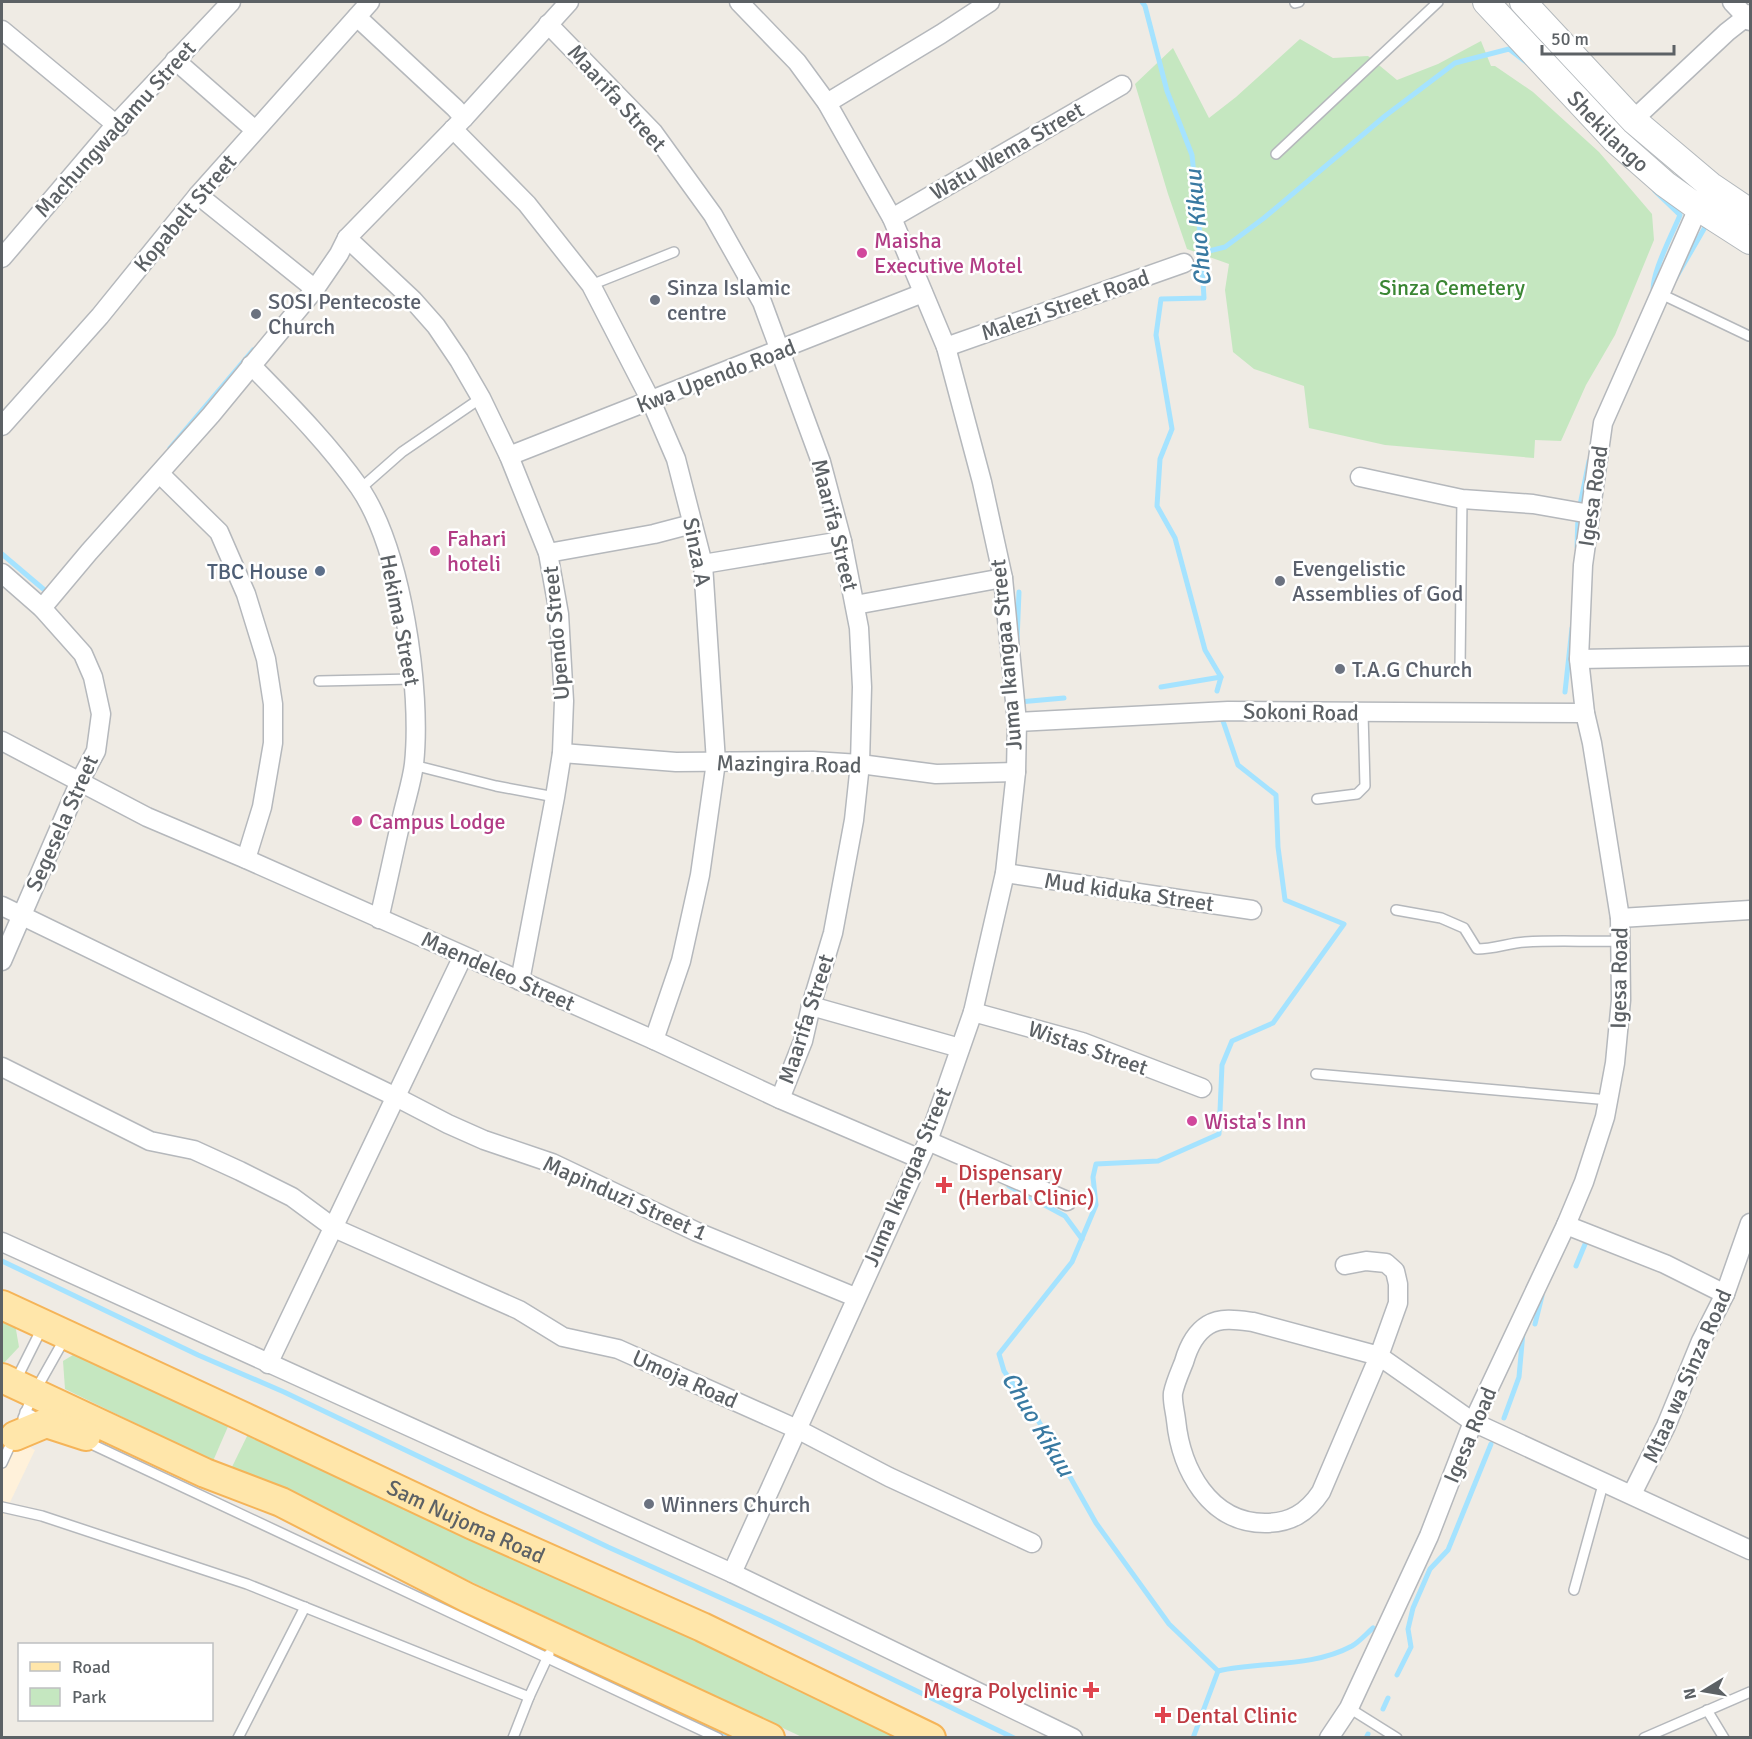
<svg xmlns="http://www.w3.org/2000/svg" width="1752" height="1739" font-family="Signika,sans-serif">
	<style>
		.commercial { fill: #fff1da }
		.green { fill: #c5e7c0 }
		.lines { fill: none; stroke-linecap: round; stroke-linejoin: round }
		.stream { stroke: #a5e3ff; stroke-width: 5 }
		.lane-casing { stroke: #b5b8bc; stroke-width: 12 }
		.street-casing { stroke: #b5b8bc; stroke-width: 21 }
		.secondary-casing { stroke: #b3b8bc; stroke-width: 28 }
		.primary-casing { stroke: #f5b458; stroke-width: 32 }
		.lane { stroke: #fff; stroke-width: 9 }
		.street { stroke: #fff; stroke-width: 18 }
		.secondary { stroke: #fff; stroke-width: 26 }
		.primary { stroke: #ffe6aa; stroke-width: 28 }
		.hotel-dot { fill: #d1479c; stroke: #fff; stroke-width: 2 }
		.worship-dot { fill: #6b7280; stroke: #fff; stroke-width: 2 }
		.service-dot { fill: #5c6f8a; stroke: #fff; stroke-width: 2 }
		.health-dot { fill: #e0444e; stroke: #fff; stroke-width: 2 }
		.labels { text-anchor: middle; dominant-baseline: central; stroke-width: 5; stroke-linejoin: round; paint-order: stroke }
		.street-label { font-size: 22px; fill: #5c6165; stroke: #fff }
		.hotel-label { font-size: 22px; fill: #b23c85; stroke: #fff; text-anchor: start }
		.worship-label { font-size: 22px; fill: #5b616d; stroke: #fff; text-anchor: start }
		.park-label { font-size: 22px; fill: #3a8633; stroke: #fff }
		.service-label { font-size: 22px; fill: #4e5e75; stroke: #fff; text-anchor: end }
		.health-label { font-size: 22px; fill: #be3a42; stroke: #fff; text-anchor: start }
		.water-label { font-size: 24px; font-style: italic; fill: #397aa2; stroke: #fff }
	</style>
	<rect width="100%" height="100%" fill="#efebe4"/>
	<!-- commercial -->
	<path class="commercial" d="M2 1432 35 1450 2 1519Z"/>
	<!-- green -->
	<g class="green">
		<path d="M1300 39 1333 58 1368 56 1397 80 1438 64 1481 41 1491 66H1495L1533 92 1599 152 1652 214 1654 240 1615 335 1586 385 1561 441 1535 440 1534 458 1385 445 1309 428 1304 386 1254 369 1233 352 1225 290 1229 264 1187 249 1168 194 1135 84 1173 48 1209 118 1236 97Z"/>
		<path d="M2 1317 15 1324 19 1347 3 1364Z"/>
		<path d="M83 1349 233 1415 213 1461 65 1389 63 1361Z"/>
		<path d="M252 1426 904 1737H802L231 1469Z"/>
	</g>
	<g class="lines">
		<!-- stream -->
		<g class="stream">
			<path d="M1142 2 1145 6 1167 91 1192 155 1200 234 1204 298 1161 299 1156 335 1172 429 1160 459 1157 506 1175 538 1205 650 1221 677 1217 691"/>
			<path d="M1201 253 1225 247 1264 218 1385 116 1455 63 1509 49 1526 62"/>
			<path d="M1674 281 1708 222"/>
			<path d="M1654 295C1648 279 1673 233 1680 215L1655 191"/>
			<path d="M170 448 253 350"/>
			<path d="M1577 547 1578 515 1589 461"/>
			<path d="M2 554 48 593"/>
			<path d="M1017 641 1019 592"/>
			<path d="M1161 687 1221 677"/>
			<path d="M1565 692 1572 628"/>
			<path d="M1019 702 1064 698"/>
			<path d="M1009 1186 1065 1216 1082 1239"/>
			<path d="M2 1261 198 1355 284 1392 608 1547 770 1620 1014 1738"/>
			<path d="M1576 1266 1588 1237"/>
			<path d="M1535 1324 1542 1296"/>
			<path d="M1504 1418 1519 1377 1523 1332"/>
			<path d="M421 1594 516 1639"/>
			<path d="M582 1669 624 1686 735 1738"/>
			<path d="M1218 1671C1262 1661 1311 1668 1352 1646 1359 1642 1366 1634 1373 1628"/>
			<path d="M1397 1675 1411 1647 1408 1629 1413 1608 1430 1569 1448 1550 1491 1444"/>
			<path d="M1383 1709 1388 1698"/>
			<path d="M1193 1738 1218 1671 1169 1624 1096 1523 1034 1413 1004 1371 999 1354 1072 1262 1096 1205 1093 1177 1096 1164 1158 1161 1219 1134 1222 1065 1232 1041 1273 1023 1344 924 1285 900 1278 847 1276 795 1238 765 1223 721"/>
			<path d="M1366 1738 1368 1734"/>
		</g>
		<!-- lane casing -->
		<g class="lane-casing">
			<g id="lane">
				<path d="M1295 3 1299 2"/>
				<path d="M1276 154 1438 2"/>
				<path d="M591 285 674 252"/>
				<path d="M1661 294 1749 336"/>
				<path d="M360 489 402 452 481 398"/>
				<path d="M1460 669 1462 499"/>
				<path d="M319 681 413 679"/>
				<path d="M413 765 496 786 555 797"/>
				<path d="M1317 799 1357 794 1365 786 1363 713"/>
				<path d="M1396 910 1441 918 1464 928 1477 949C1494 949 1509 943 1525 942 1557 940 1588 942 1620 941"/>
				<path d="M1316 1074 1609 1100"/>
				<path d="M16 1380 42 1328"/>
				<path d="M25 1412 39 1419"/>
				<path d="M23 1418 34 1393 65 1338"/>
				<path d="M87 1442 718 1738"/>
				<path d="M2 1463 13 1439"/>
				<path d="M2 1507 42 1516 247 1584 529 1697"/>
				<path d="M1574 1590 1604 1481"/>
				<path d="M1349 1708 1397 1738"/>
				<path d="M1707 1710 1724 1738"/>
				<path d="M238 1738 305 1607"/>
				<path d="M513 1738 529 1697 549 1654"/>
				<path d="M1644 1738 1750 1692"/>
			</g>
		</g>
		<!-- street casing -->
		<g class="street-casing">
			<g id="street">
				<path d="M1732 2 1750 21"/>
				<path d="M357 17 455 108 464 118"/>
				<path d="M548 24 653 132 713 215 762 302 821 462 842 541 859 628 862 687 860 764 854 820 833 933 811 1006 803 1041 780 1099"/>
				<path d="M2 30 119 127"/>
				<path d="M175 60 255 130"/>
				<path d="M827 103 941 34 990 2"/>
				<path d="M1633 120 1727 32 1750 14"/>
				<path d="M453 129 527 204 591 285 651 401 676 459 703 564 716 762 700 875 681 961 654 1040"/>
				<path d="M198 195 315 289"/>
				<path d="M892 218 1122 85"/>
				<path d="M347 238 413 300 436 326 459 360 481 398 509 456 548 553 559 614 564 701 562 753 555 797 520 981"/>
				<path d="M2 258 116 124 231 2"/>
				<path d="M946 347 1184 263"/>
				<path d="M251 365C289 404 328 443 359 487 402 549 422 690 414 764 412 781 406 799 402 817 394 851 387 885 379 919"/>
				<path d="M2 426 100 316 198 195 370 2"/>
				<path d="M509 456 923 293"/>
				<path d="M160 474 219 532 246 594 266 659 273 704V743L262 807 246 859"/>
				<path d="M1360 477 1462 499 1533 504 1590 514"/>
				<path d="M548 553 654 534 692 524"/>
				<path d="M703 564 842 541"/>
				<path d="M2 573 42 608 83 654 93 677 101 714 96 751 80 781 2 961"/>
				<path d="M855 605 1003 578"/>
				<path d="M42 608 89 552 211 415 315 289 339 254 347 238 464 118 569 2"/>
				<path d="M1579 659 1750 656"/>
				<path d="M1017 722 1228 711 1585 713"/>
				<path d="M2 741 147 817 246 859 654 1040 780 1099 918 1158"/>
				<path d="M562 753 676 762 813 761 860 764 936 774 1016 772"/>
				<path d="M1005 873 1252 910"/>
				<path d="M2 906 396 1097 448 1124 484 1140 552 1163 697 1232 855 1297"/>
				<path d="M1620 918 1750 910"/>
				<path d="M811 1006 960 1048"/>
				<path d="M973 1012 1082 1042 1202 1088"/>
				<path d="M2 1067 150 1141 194 1150 240 1171 292 1197 334 1228 519 1310 563 1337 618 1349 797 1429 889 1477 1032 1543"/>
				<path d="M928 1141 1067 1201"/>
				<path d="M1566 1225 1665 1264 1725 1294"/>
				<path d="M2 1242 732 1573 1073 1738"/>
				<path d="M1345 1265 1366 1261 1386 1263 1395 1271 1398 1284V1303L1379 1356 1321 1492C1307 1513 1290 1523 1265 1523 1209 1523 1181 1469 1176 1420 1175 1411 1172 1401 1173 1393 1175 1383 1180 1372 1184 1362 1188 1348 1195 1333 1208 1325 1221 1317 1238 1320 1253 1322L1379 1356 1473 1422 1750 1550"/>
				<path d="M268 1364 463 956"/>
				<path d="M1632 1494 1666 1426 1701 1341 1725 1294 1750 1223"/>
				<path d="M732 1573 928 1141 973 1012 1005 873 1016 772 1017 722 1003 578 982 482 946 347 892 218 827 103 797 62 739 2"/>
				<path d="M1329 1738 1349 1708 1429 1536 1473 1422 1566 1225 1584 1182 1605 1117 1615 1063 1621 1000 1620 918 1592 743 1585 713 1579 659 1583 565 1603 423 1703 197"/>
			</g>
		</g>
		<!-- secondary casing -->
		<g class="secondary-casing">
			<g id="secondary">
				<path id="s1" d="M1486 2 1615 140 1665 184 1697 207 1750 241"/>
				<path d="M1523 2 1633 120 1710 185 1750 212"/>
			</g>
		</g>
		<!-- primary casing -->
		<g class="primary-casing">
			<g id="primary">
				<path id="s2" d="M2 1305 244 1417 473 1525 702 1627 931 1738"/>
				<path d="M2 1378 205 1473 281 1502 466 1597 770 1738"/>
				<path d="M15 1436 46 1423 86 1436"/>
			</g>
		</g>
		<!-- lane -->
		<use href="#lane" class="lane"/>
		<!-- street -->
		<use href="#street" class="street"/>
		<!-- secondary -->
		<use href="#secondary" class="secondary"/>
		<!-- primary -->
		<use href="#primary" class="primary"/>
	</g>
	<!-- markers -->
	<g class="hotel-dot">
		<circle cx="862" cy="253" r="6"/>
		<circle cx="435" cy="551" r="6"/>
		<circle cx="357" cy="821" r="6"/>
		<circle cx="1192" cy="1121" r="6"/>
	</g>
	<g class="worship-dot">
		<circle cx="655" cy="300" r="6"/>
		<circle cx="256" cy="314" r="6"/>
		<circle cx="1280" cy="581" r="6"/>
		<circle cx="1340" cy="669" r="6"/>
		<circle cx="649" cy="1504" r="6"/>
	</g>
	<circle class="service-dot" cx="320" cy="571" r="6"/>
	<g class="health-dot">
		<path d="M941 1176h6v6h6v6h-6v6h-6v-6h-6v-6h6z"/>
		<path d="M1088 1681h6v6h6v6h-6v6h-6v-6h-6v-6h6z"/>
		<path d="M1160 1706h6v6h6v6h-6v6h-6v-6h-6v-6h6z"/>
	</g>
	<g class="labels">
		<!-- street labels -->
		<g class="street-label">
			<text transform="translate(617 98) rotate(48)">Maarifa Street</text>
			<text transform="translate(115 129) rotate(-48)">Machungwadamu Street</text>
			<text stroke="none"><textPath href="#s1" startOffset="178">Shekilango</textPath></text>
			<text transform="translate(1007 151) rotate(-30)">Watu Wema Street</text>
			<text transform="translate(185 213) rotate(-50)">Kopabelt Street</text>
			<text transform="translate(1065 305) rotate(-19)">Malezi Street Road</text>
			<text transform="translate(716 376) rotate(-21)">Kwa Upendo Road</text>
			<text transform="translate(1593 496) rotate(-82)">Igesa Road</text>
			<text transform="translate(835 525) rotate(76)">Maarifa Street</text>
			<text transform="translate(697 552) rotate(79)">Sinza A</text>
			<text transform="translate(400 620) rotate(79)">Hekima Street</text>
			<text transform="translate(556 633) rotate(-95)">Upendo Street</text>
			<text transform="translate(1006 655) rotate(-95)">Juma Ikangaa Street</text>
			<text transform="translate(1301 712) rotate(1)">Sokoni Road</text>
			<text transform="translate(789 764) rotate(1)">Mazingira Road</text>
			<text transform="translate(62 823) rotate(-66)">Segesela Street</text>
			<text transform="translate(1129 892) rotate(8)">Mud kiduka Street</text>
			<text transform="translate(498 971) rotate(24)">Maendeleo Street</text>
			<text transform="translate(1619 978) rotate(-89)">Igesa Road</text>
			<text transform="translate(806 1019) rotate(-72)">Maarifa Street</text>
			<text transform="translate(1088 1048) rotate(19)">Wistas Street</text>
			<text transform="translate(907 1177) rotate(-67)">Juma Ikangaa Street</text>
			<text transform="translate(625 1198) rotate(24)">Mapinduzi Street 1</text>
			<text transform="translate(1687 1376) rotate(-66)">Mtaa wa Sinza Road</text>
			<text transform="translate(685 1379) rotate(24)">Umoja Road</text>
			<text transform="translate(1470 1435) rotate(-67)">Igesa Road</text>
			<text stroke="none"><textPath href="#s2" startOffset="512">Sam Nujoma Road</textPath></text>
		</g>
		<!-- hotel labels -->
		<g class="hotel-label">
			<text x="874" y="240">Maisha<tspan x="874" dy="25">Executive Motel</tspan></text>
			<text x="447" y="538">Fahari<tspan x="447" dy="25">hoteli</tspan></text>
			<text x="369" y="821">Campus Lodge</text>
			<text x="1204" y="1121">Wista's Inn</text>
		</g>
		<!-- worship labels -->
		<g class="worship-label">
			<text x="667" y="287">Sinza Islamic<tspan x="667" dy="25">centre</tspan></text>
			<text x="268" y="301">SOSI Pentecoste<tspan x="268" dy="25">Church</tspan></text>
			<text x="1292" y="568">Evengelistic<tspan x="1292" dy="25">Assemblies of God</tspan></text>
			<text x="1352" y="669">T.A.G Church</text>
			<text x="661" y="1504">Winners Church</text>
		</g>
		<!-- park labels -->
		<g class="park-label">
			<text x="1452" y="287">Sinza Cemetery</text>
		</g>
		<!-- service labels -->
		<g class="service-label">
			<text x="308" y="571">TBC House</text>
		</g>
		<!-- health labels -->
		<g class="health-label">
			<text x="958" y="1172">Dispensary<tspan x="958" dy="25">(Herbal Clinic)</tspan></text>
			<text x="1078" y="1690" text-anchor="end">Megra Polyclinic</text>
			<text x="1176" y="1715">Dental Clinic</text>
		</g>
		<!-- water labels -->
		<g class="water-label">
			<text transform="translate(1198 228) rotate(-95)">Chuo Kikuu</text>
			<text transform="translate(1038 1424) rotate(59)">Chuo Kikuu</text>
		</g>
	</g>
	<!-- border -->
	<rect width="1752" height="1739" fill="none" stroke="#5c6165" stroke-width="6"/>
	<!-- legend -->
	<rect x="18" y="1643" width="195" height="78" fill="#ffffff" stroke="#bec0c1" stroke-width="1.5"/>
	<rect x="30" y="1662" width="30" height="9" fill="#ffe6aa" stroke="#bec0c1" stroke-width="1.5"/>
	<text x="72" y="1673" font-size="18" fill="#5c6165">Road</text>
	<rect x="30" y="1688" width="30" height="18" fill="#c5e7c0" stroke="#bec0c1" stroke-width="1.5"/>
	<text x="72" y="1703" font-size="18" fill="#5c6165">Park</text>
	<!-- north arrow -->
	<g transform="translate(1704 1691) rotate(259)" stroke="#ffffff" stroke-width="4.5" paint-order="stroke">
	<path d="M0-4.5L10 22L0 15L-10 22Z" fill="#5c6165"/>
	<text y="-9" font-size="16" font-weight="bold" text-anchor="middle" fill="#5c6165">N</text>
	</g>
	<!-- scale -->
	<path d="M1542 45v9h132v-9" fill="none" stroke="#5c6165" stroke-width="3"/>
	<text x="1551" y="45" font-size="18" fill="#5c6165" stroke="#ffffff" stroke-width="4.5" paint-order="stroke">50 m</text>
</svg>
